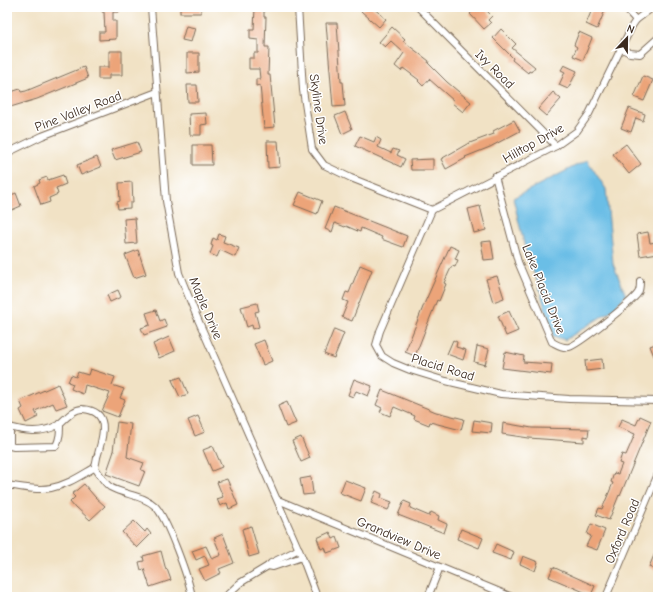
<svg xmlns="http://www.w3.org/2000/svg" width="665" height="604" font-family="'Comic Neue',sans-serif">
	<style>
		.water { fill: #6abee6; stroke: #527482 }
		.building { fill: #eca479 }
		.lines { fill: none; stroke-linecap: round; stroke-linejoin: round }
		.minor-casing { stroke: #7b6a58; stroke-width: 8 }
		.minor { stroke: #fff; stroke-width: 6 }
		.labels { text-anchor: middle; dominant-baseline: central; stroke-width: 3; stroke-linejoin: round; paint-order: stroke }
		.street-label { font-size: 13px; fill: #3b2a1e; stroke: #fff }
	</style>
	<rect width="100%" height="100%" fill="#fff"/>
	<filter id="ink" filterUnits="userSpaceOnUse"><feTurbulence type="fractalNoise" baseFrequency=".025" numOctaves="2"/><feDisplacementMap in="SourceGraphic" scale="8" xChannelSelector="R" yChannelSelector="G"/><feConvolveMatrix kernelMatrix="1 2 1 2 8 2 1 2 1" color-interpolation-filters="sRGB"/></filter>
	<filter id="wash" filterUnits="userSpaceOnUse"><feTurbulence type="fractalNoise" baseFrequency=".012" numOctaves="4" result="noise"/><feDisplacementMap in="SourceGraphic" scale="16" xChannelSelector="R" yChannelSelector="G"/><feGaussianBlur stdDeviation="0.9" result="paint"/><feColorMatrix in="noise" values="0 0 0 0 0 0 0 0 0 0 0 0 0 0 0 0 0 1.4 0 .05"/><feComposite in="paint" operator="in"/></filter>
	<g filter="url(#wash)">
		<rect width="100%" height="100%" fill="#f1e2c5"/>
		<!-- water -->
		<path class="water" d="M587 160 606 189 613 264 626 295 612 310 565 340 553 336 538 283 527 256 513 198Z"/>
		<g id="blocks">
			<!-- building -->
			<g class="building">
				<path d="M102 7H119V12H113V21H116V39L99 40V32H105L104 12H102Z"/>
				<rect x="180" y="7" width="21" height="6"/>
				<path d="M255 7H264V17H266L265 47H269L268 75H270L275 127 264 128 260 85 256 86V79H260L259 69H249V58H254V53H258V40L250 39V30H254Z"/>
				<path d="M365 7H372L386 19 379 27 361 11Z"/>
				<path d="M465 7H483L492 16 488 20 491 23 484 29 470 14 472 12Z"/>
				<path d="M593 7H603L606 8 597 29 586 24Z"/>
				<path d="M326 23H337L341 82H343L345 106 333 107Z"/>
				<path d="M186 26 195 28 191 42 182 40Z"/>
				<path d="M392 27 405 39 403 41 429 61 428 63 447 82 471 102 463 112 452 103 454 101 429 79 423 86 418 81 419 80 403 68 401 71 395 66 404 53 391 41 385 47 379 42Z"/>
				<path d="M501 29 516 44 512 48 535 67 531 72 529 71 528 73 512 60 513 58 493 38Z"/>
				<path d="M579 32 592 38 583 60 573 56 577 47 574 45Z"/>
				<path d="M109 51H122V75H109V79H98V67H109Z"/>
				<path d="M187 53H199V72L187 73Z"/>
				<path d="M564 65 577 71 568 89 559 85 565 72 561 70Z"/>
				<path d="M84 67 88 78 37 99 7 108V98L9 97 8 93 20 89 21 92 26 91Z"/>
				<path d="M643 76 653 80 644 101 634 97Z"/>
				<path d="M187 85H197L198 102H188Z"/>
				<path d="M553 92 561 99 546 116 538 109Z"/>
				<path d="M629 108 645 114 643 121 636 118 631 132 621 128Z"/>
				<path d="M345 112 352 129 342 134 335 116Z"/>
				<path d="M206 113 207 124 201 125V135H190L189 114Z"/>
				<path d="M514 120 520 131 490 147 465 157 466 158 446 169 441 159 467 144 494 134 493 131Z"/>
				<path d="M360 136 374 142 376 137 381 140 378 147 391 153 393 149 399 151 397 155 405 159 401 167 355 146Z"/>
				<path d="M267 141H278L280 167 268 168Z"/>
				<path d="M137 142 141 152 115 160 111 150Z"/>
				<path d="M626 144 641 164 629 174 613 154Z"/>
				<path d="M193 145H211L212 165H193Z"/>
				<path d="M97 157 101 167 81 175 77 165Z"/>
				<path d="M433 159V170H411L410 160Z"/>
				<path d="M63 175 66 184 56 188 58 194 49 198 50 202 41 205 34 186 40 183 39 180 47 177 48 180Z"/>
				<path d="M132 182 133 203H130V208L118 209 117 202 120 201 119 183Z"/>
				<path d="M300 192 322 201 317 214 294 205Z"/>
				<path d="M16 193 21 206 7 212V197Z"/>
				<path d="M480 206 486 230 474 233 468 209Z"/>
				<path d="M334 207 407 236 403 247 381 239 382 237 361 228 360 232 346 226 345 227 335 223 332 232 325 229Z"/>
				<path d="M135 218 137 243 126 244 124 219Z"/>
				<path d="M648 232 650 243 657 242 658 253 640 256 637 234Z"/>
				<path d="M219 234 225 236 223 242 239 248 235 257 220 250 217 257 210 254 213 246 211 245 213 238 217 240Z"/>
				<path d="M491 241 494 259 484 260 481 242Z"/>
				<path d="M450 246 459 250 455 259 458 260 455 267 452 266 449 272 444 283 446 284 439 301 437 300 415 356 405 352 425 302Z"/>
				<path d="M138 250 146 274 134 278 125 255Z"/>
				<path d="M360 265 372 270 352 321 342 317 348 302 343 300 346 292 349 293Z"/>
				<path d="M497 276 504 298 493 302 486 279Z"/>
				<path d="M118 290 121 297 110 302 107 295Z"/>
				<path d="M257 303 259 311 255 312 259 327 253 329 252 325 247 327 241 307Z"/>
				<path d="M156 310 160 321 164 319 167 327 144 335 141 328 150 325 146 313Z"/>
				<path d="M509 311 518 331 506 336 498 316Z"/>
				<path d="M334 329 344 333 334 358 324 354Z"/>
				<path d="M169 337 175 351 159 358 153 344Z"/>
				<path d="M264 340 272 361 263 365 254 344Z"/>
				<path d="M453 340 457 342 456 347 466 350 463 360 447 354Z"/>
				<path d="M658 343V366L650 346Z"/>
				<path d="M477 346 489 349 485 365 474 362Z"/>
				<path d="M505 352 524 356 523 362 552 364 551 374 502 368Z"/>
				<path d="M602 359 603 369 586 371 585 361Z"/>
				<path d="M90 369 115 377 112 385 124 389 120 398 125 400 118 417 102 411 110 393 85 385 83 394 71 389 73 384 68 382 71 375 76 377 78 372 88 375Z"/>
				<path d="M181 377 188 394 180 397 172 380Z"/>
				<path d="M354 379 372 386 368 396 356 391 353 397 348 395Z"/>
				<path d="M58 384 67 405 56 409 53 403 35 411 38 417 26 423 20 410 23 408 20 401Z"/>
				<path d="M382 390 436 412 464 419 461 430 430 422 429 425 414 419 415 416 394 407 390 416 380 412 382 408 376 405Z"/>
				<path d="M287 402 296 423 286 427 278 406Z"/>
				<path d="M198 416 205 432 195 436 188 420Z"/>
				<path d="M640 416 651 421 620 496 619 495 609 520 596 515 599 508 602 509 613 483 611 482 614 473 618 474 622 464 619 463 622 454 626 455 635 434 618 427 622 419 636 425Z"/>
				<path d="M474 420 492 423 491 433 472 431Z"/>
				<path d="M117 422 131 424 127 457 144 463 141 470 145 471 139 486 106 474 114 451H113Z"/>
				<path d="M503 423 532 428 589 429 588 437 584 436V442L529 438 502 434Z"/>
				<path d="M301 437 310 458 301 462 292 441Z"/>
				<path d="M213 446 222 467 212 471 203 450Z"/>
				<path d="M311 477 313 494 303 495 300 479Z"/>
				<path d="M227 479 238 505 229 509 227 503 220 506 217 499 223 497 217 482Z"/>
				<path d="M345 480 366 488 361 501 340 493Z"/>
				<path d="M84 484 95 497 105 506 90 520 76 507 75 508 70 502 75 497 72 494Z"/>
				<path d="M376 491 382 494 381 498 392 502 388 510 371 503Z"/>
				<path d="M404 501 411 504 410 508 429 516 431 512 439 516 438 520 447 524 444 533 398 515Z"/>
				<path d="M134 521 145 532 147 529 151 534 137 548 122 532Z"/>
				<path d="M591 524 605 530 597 550 586 546 591 536 587 534Z"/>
				<path d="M251 526 259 554 249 557 242 529Z"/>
				<path d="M461 529 483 538 479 548 457 539Z"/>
				<path d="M330 532 333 539 337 537 341 548 327 553 325 547 321 549 317 538Z"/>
				<path d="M223 534 234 563 219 569 221 573 205 581 199 569 209 565 205 556 196 560 192 551 206 546 212 559 221 555 214 538Z"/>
				<path d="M496 544 514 552 511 560 492 553Z"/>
				<path d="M658 546V571L649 567Z"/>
				<path d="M161 551 166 570 167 569 171 580 150 587 144 569 141 570 139 562 144 561 143 556Z"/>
				<path d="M523 556 538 562 535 571 520 564Z"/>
				<path d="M553 567 595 586 591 595 549 577Z"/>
			</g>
		</g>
	</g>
	<g filter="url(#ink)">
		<use href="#blocks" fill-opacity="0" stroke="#7b6a58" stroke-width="1"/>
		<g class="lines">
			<!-- minor casing -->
			<g class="minor-casing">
				<g id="minor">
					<path d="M151 7 166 201 179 273 196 315 302 557 317 597"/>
					<path d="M298 7 303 90 312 149 324 165 351 178 432 210"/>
					<path d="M418 7 556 146"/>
					<path d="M624 7 636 20"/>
					<path d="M620 48 630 53 640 54 658 38"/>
					<path d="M7 153 42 136 157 92"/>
					<path d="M495 176 518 262 552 342C558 345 562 348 569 347 578 345 632 302 638 293 640 290 640 285 640 281"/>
					<path d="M432 210 380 331 376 345 382 356 393 363 410 370 446 381 501 394 569 399 658 401"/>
					<path d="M432 210 556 146 577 131 589 114 632 26 636 20 653 7"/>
					<path d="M7 426C24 432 41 434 58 425 65 420 73 408 83 409 111 411 103 436 98 454 96 459 97 464 94 468 80 476 67 485 51 488 37 491 21 487 7 485"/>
					<path d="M10 427V446L14 447 56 446C60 438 60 432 60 423"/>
					<path d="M95 468C100 474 103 482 110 487 124 495 143 495 155 506 167 518 189 579 192 597"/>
					<path d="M278 500 512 597"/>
					<path d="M268 566 273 567 302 557"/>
					<path d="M225 597 240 583 268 566 271 563 299 549"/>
					<path d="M428 597 440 567"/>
					<path d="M606 597 658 474"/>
				</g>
			</g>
			<!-- minor -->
			<use href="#minor" class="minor"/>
		</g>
	</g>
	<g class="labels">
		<!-- street labels -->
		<g class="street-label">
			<text transform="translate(495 69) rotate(45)">Ivy Road</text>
			<text transform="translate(319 109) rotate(82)">Skyline Drive</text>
			<text transform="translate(78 111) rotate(-21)">Pine Valley Road</text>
			<text transform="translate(533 143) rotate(-29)">Hilltop Drive</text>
			<text transform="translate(544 289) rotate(68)">Lake Placid Drive</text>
			<text transform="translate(206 308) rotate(67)">Maple Drive</text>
			<text transform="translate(443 367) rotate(17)">Placid Road</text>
			<text transform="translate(622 531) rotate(-67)">Oxford Road</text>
			<text transform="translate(399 538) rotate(23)">Grandview Drive</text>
		</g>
	</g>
	<!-- margin -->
	<rect width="665" height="604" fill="none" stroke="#fff" stroke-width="24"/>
	<!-- north arrow -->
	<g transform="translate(627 38) rotate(22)" stroke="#ffffff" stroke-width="3" paint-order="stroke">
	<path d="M0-3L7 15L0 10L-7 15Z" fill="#3b2a1e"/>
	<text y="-6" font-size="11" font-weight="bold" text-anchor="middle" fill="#3b2a1e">N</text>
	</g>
</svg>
